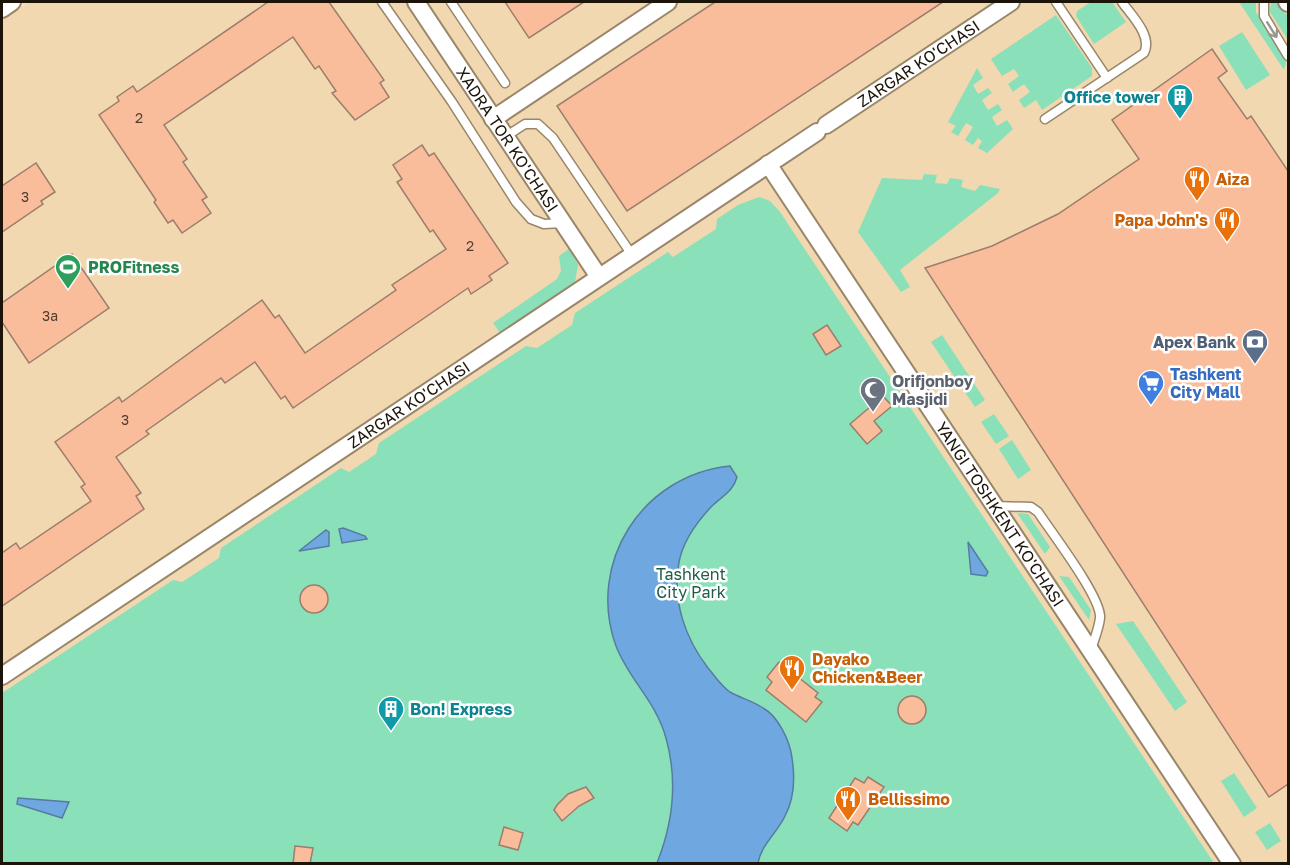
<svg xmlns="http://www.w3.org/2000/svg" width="1290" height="865" font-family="'Golos Text',sans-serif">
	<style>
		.built { fill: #f1d8b1 }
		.green { fill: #8ae0b8 }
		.water { fill: #6fa8e0; stroke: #567ca0; stroke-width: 1.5 }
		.building { fill: #f9bd9c; stroke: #9d7d6b; stroke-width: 1.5 }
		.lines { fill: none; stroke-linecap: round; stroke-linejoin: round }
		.lane-casing { stroke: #998669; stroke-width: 11 }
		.street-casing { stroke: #998669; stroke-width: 20 }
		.lane { stroke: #fff; stroke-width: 8 }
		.street { stroke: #fff; stroke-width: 16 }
		.oneway { stroke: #999590 }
		.labels { text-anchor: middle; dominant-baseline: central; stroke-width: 5; stroke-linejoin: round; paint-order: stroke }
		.number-label { font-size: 14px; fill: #533e2e }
		.street-label { font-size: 16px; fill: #1c1409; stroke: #fff }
		.culture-label { font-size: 16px; font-weight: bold; fill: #0d838f; stroke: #fff; text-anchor: end }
		.food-label { font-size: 16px; font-weight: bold; fill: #c56008; stroke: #fff; text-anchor: start }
		.leisure-label { font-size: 16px; font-weight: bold; fill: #27864d; stroke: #fff; text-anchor: start }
		.service-label { font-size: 16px; font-weight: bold; fill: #4e5e75; stroke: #fff; text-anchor: end }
		.shop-label { font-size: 16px; font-weight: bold; fill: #366cbe; stroke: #fff; text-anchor: start }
		.worship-label { font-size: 16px; font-weight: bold; fill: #5b616d; stroke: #fff; text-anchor: start }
		.park-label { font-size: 16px; fill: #1d5f45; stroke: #fff }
	</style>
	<rect width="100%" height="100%" fill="#f5e1c1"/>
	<!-- built -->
	<path class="built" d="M29 2H1279L1288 15V863L2 864V20Z"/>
	<!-- green -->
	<g class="green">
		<path d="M1091 2H1112L1126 22 1094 44 1076 16 1077 11Z"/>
		<path d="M1239 2H1256V12L1287 59 1284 70Z"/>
		<path d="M1271 2H1279L1288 17V40L1270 12Z"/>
		<path d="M1056 15 1092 68V76L1042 110 1036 100 1024 108 1019 100 1030 92 1024 84 1013 92 1008 84 1019 76 1014 69 1002 76 991 59Z"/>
		<path d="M1242 32 1270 75 1246 90 1219 46Z"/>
		<path d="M977 68 983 78 973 85 978 94 988 88 992 93 982 100 988 110 998 104 1002 110 992 117 997 126 1007 120 1013 129 987 153 978 148 982 141 978 138 973 145 965 140 973 127 966 123 958 136 951 132 956 126 948 122Z"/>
		<path d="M924 174 937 175 935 183 947 184 950 178 963 180 961 187 975 191 980 185 1000 189 998 193 900 270 910 287 901 292 858 232 882 178 922 180Z"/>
		<path d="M759 197 770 201 780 212 1214 863H2V693L173 580 182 582 219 558 221 548 341 468 349 472 376 454 379 443 526 346 537 348 572 325 575 313 668 252 673 257 716 229 717 219 738 205Z"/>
		<path d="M570 248 578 265 575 282 500 333 493 323 557 279 561 271 559 256Z"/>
		<path d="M942 335 985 400 975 407 931 342Z"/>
		<path d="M994 414 1009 436 996 444 981 422Z"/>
		<path d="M1012 440 1031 470 1018 479 999 449Z"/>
		<path d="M1017 513 1028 514 1050 547 1045 554Z"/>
		<path d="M1059 576 1069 577 1091 610 1089 620Z"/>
		<path d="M1133 621 1187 702 1175 711 1116 624Z"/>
		<path d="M1234 773 1257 808 1244 817 1221 781Z"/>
		<path d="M1270 823 1281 841 1267 850 1255 832Z"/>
	</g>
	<!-- water -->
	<g class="water">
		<path d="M730 466 737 477C733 492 722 496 711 507 697 522 683 541 679 562 672 601 685 638 708 668 715 676 721 686 730 692 740 698 753 701 763 708 778 716 790 741 792 758 795 777 794 799 785 816 777 833 761 845 758 863H657C673 823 678 781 666 738 656 701 629 680 616 646 586 563 642 475 730 466Z"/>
		<path d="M343 528 365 536 367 539 342 543 339 529Z"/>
		<path d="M326 530 329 532V546L299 551Z"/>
		<path d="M968 542 988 572 986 576 971 574Z"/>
		<path d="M18 798 69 802 62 818 17 804Z"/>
	</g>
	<!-- building -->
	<g class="building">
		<path d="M268 2H329L384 80 380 83 389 97 355 120 332 93 336 91 319 66 315 69 293 37 164 125 187 159 183 162 207 197 202 200 211 213 182 233 173 220 168 223 154 202 156 200 99 115 119 101 117 97 133 86 137 92Z"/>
		<path d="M505 2H584L529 38Z"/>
		<path d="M715 2H943L627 211 557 106Z"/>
		<path d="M1212 49 1227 71 1218 78 1247 119 1251 116 1288 171V784L1269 797 925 268 992 246 1058 214 1139 159 1112 120Z"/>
		<path d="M422 145 429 156 434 153 508 263 489 276 492 280 471 294 468 288 293 408 285 396 281 399 255 362 225 383 221 378 146 431 149 434 116 457 141 493 136 496 144 509 2 606V553L16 543 20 549 91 501 81 487 85 484 55 442 119 397 122 402 262 300 275 318 279 315 305 353 396 290 392 285 446 249 433 230 430 232 397 182 402 179 393 165Z"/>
		<path d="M36 163 55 192 41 201 43 204 2 232V186Z"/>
		<path d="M72 254 109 308 29 363 2 322V303Z"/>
		<path d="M827 325 841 346 826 355 813 334Z"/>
		<path d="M883 396 892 406 874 421 882 431 867 444 850 424Z"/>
		<circle cx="314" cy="599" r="14"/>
		<path d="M779 662 818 693 815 697 822 702 806 722 766 690 772 682 767 677Z"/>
		<circle cx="912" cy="710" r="14"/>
		<path d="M868 777 884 787 858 825 853 822 847 831 829 818 855 778 864 783Z"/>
		<path d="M586 787 594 798 579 806 562 821 554 810 557 805 568 794Z"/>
		<path d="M504 827 523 833 518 850 499 845Z"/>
		<path d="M295 846 313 848 310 864H293Z"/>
	</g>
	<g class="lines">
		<!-- lane casing -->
		<g class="lane-casing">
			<g id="lane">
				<path d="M382 2 452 102 516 202 531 219 544 224 563 223"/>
				<path d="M451 2 505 83"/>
				<path d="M1056 2 1107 78"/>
				<path d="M1264 2V16L1288 56"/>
				<path d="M1045 119 1144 53C1153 36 1131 15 1122 2"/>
				<path d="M505 137 525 124H538L553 138 632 255"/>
				<path d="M995 506 1031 507 1038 512C1051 532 1102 598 1100 618 1099 628 1094 640 1091 650"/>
			</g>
		</g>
		<!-- street casing -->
		<g class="street-casing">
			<g id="street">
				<path id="s1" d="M416 2 599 277"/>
				<path d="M1287 2 1288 3"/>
				<path d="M2 9 12 2"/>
				<path d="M493 119 668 2"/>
				<path id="s2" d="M826 125 1011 2"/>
				<path id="s3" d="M768 164 1232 864"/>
				<path id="s4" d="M2 676 817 132"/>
			</g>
		</g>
		<!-- lane -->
		<use href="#lane" class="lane"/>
		<!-- street -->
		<use href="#street" class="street"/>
	</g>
	<!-- one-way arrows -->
	<defs><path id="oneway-shaft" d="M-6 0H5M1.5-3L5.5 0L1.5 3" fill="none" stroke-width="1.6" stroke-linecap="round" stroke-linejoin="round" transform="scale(1.5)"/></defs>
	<use class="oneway" href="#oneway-shaft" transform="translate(1272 30) rotate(58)"/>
	<!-- icons -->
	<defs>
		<g id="building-pin" transform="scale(1.35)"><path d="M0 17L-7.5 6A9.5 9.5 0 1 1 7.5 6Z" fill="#0f9aa8" stroke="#fff"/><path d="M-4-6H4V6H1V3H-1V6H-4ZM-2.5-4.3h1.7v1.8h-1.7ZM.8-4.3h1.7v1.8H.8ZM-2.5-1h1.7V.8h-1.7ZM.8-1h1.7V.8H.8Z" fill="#fff"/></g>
		<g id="restaurant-pin" transform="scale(1.35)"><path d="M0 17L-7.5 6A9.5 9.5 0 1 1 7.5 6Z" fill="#e8710a" stroke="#fff"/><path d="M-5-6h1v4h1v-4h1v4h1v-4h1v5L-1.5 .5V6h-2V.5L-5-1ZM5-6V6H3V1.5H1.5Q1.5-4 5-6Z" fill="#fff"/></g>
		<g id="stadium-pin" transform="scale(1.35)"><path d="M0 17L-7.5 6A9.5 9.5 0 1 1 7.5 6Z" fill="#2e9e5b" stroke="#fff"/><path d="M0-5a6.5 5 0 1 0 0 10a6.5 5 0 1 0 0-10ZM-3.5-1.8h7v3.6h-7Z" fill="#fff"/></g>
		<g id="bank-pin" transform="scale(1.35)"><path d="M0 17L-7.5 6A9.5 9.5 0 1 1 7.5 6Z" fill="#5c6f8a" stroke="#fff"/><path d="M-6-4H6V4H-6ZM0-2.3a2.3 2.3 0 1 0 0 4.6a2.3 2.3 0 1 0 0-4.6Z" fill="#fff"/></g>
		<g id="supermarket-pin" transform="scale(1.35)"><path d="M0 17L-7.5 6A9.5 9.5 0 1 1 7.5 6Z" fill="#3f7fe0" stroke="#fff"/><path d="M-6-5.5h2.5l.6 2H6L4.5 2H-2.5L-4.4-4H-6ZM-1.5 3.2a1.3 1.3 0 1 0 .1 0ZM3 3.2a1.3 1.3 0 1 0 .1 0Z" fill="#fff"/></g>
		<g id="mosque-pin" transform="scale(1.35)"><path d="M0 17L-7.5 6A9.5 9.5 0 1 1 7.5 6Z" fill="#6b7280" stroke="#fff"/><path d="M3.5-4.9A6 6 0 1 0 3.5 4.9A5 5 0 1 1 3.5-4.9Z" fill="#fff"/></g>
	</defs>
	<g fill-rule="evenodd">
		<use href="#building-pin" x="1180" y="97"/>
		<use href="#restaurant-pin" x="1197" y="179"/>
		<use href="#restaurant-pin" x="1227" y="220"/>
		<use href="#stadium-pin" x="68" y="267"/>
		<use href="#bank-pin" x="1255" y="342"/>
		<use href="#supermarket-pin" x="1151" y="383"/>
		<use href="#mosque-pin" x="873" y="390"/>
		<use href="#restaurant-pin" x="792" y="668"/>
		<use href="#building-pin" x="391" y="709"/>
		<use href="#restaurant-pin" x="848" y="799"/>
	</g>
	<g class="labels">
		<!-- number labels -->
		<g class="number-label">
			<text x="139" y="117">2</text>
			<text x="25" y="196">3</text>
			<text x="470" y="245">2</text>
			<text x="50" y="315">3a</text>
			<text x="125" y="419">3</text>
		</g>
		<!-- street labels -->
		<g class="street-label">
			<text stroke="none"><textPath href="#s2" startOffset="111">ZARGAR KO'CHASI</textPath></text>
			<text stroke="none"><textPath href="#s1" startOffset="165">XADRA TOR KO'CHASI</textPath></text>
			<text stroke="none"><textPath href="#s4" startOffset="489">ZARGAR KO'CHASI</textPath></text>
			<text stroke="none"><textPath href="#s3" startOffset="420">YANGI TOSHKENT KO'CHASI</textPath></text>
		</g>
		<!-- culture labels -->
		<g class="culture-label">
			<text x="1160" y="97">Office tower</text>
			<text x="410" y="709" text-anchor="start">Bon! Express</text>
		</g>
		<!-- food labels -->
		<g class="food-label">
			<text x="1216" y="179">Aiza</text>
			<text x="1208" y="220" text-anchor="end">Papa John's</text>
			<text x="812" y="659">Dayako<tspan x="812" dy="18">Chicken&amp;Beer</tspan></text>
			<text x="868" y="799">Bellissimo</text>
		</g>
		<!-- leisure labels -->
		<g class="leisure-label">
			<text x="88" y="267">PROFitness</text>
		</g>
		<!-- service labels -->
		<g class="service-label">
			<text x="1236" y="342">Apex Bank</text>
		</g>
		<!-- shop labels -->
		<g class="shop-label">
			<text x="1170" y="374">Tashkent<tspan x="1170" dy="18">City Mall</tspan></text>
		</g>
		<!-- worship labels -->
		<g class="worship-label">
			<text x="892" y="381">Orifjonboy<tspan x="892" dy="18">Masjidi</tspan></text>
		</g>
		<!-- park labels -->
		<g class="park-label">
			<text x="691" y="574">Tashkent<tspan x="691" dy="18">City Park</tspan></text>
		</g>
	</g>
	<!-- border -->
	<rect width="1290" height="865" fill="none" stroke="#1c1409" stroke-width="6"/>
</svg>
